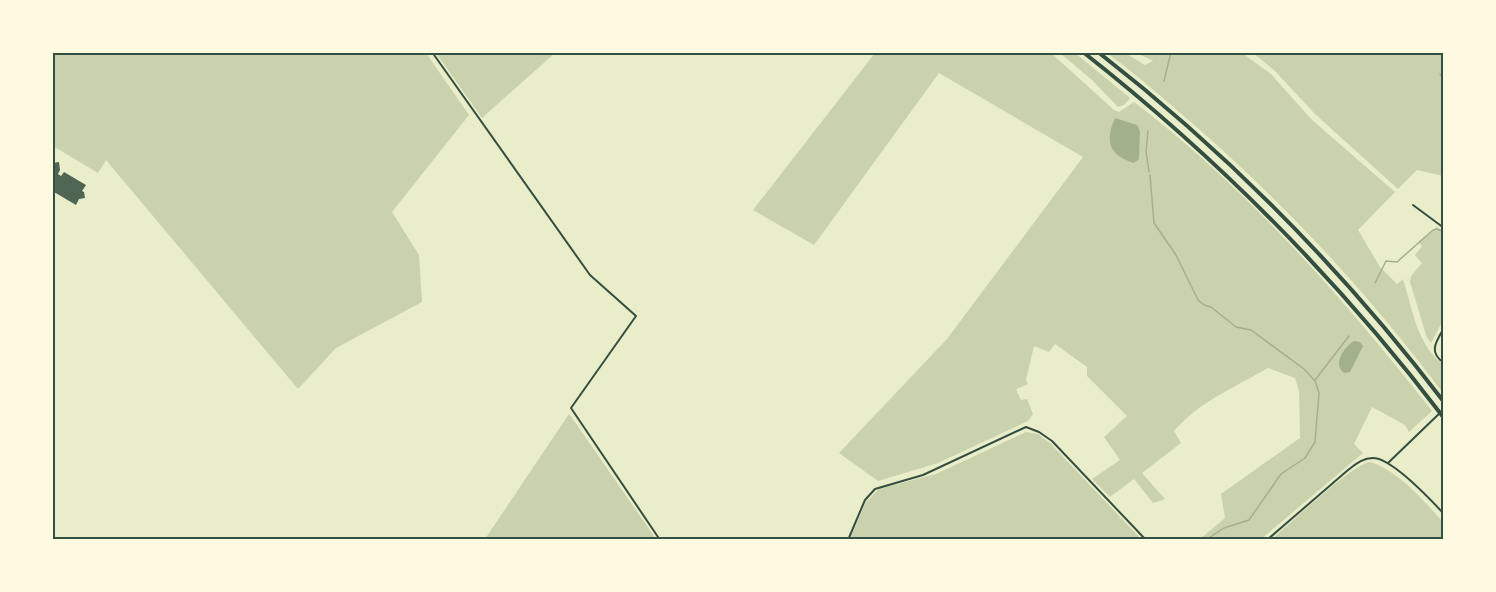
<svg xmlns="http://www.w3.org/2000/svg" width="1496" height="592" font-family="Roboto,sans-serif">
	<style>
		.green { fill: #cad2ad }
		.water { fill: #a3b18a }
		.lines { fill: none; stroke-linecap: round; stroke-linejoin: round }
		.stream { stroke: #a3b18a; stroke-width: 1.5 }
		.building { fill: #4f6655 }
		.minor { stroke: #344e41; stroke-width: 2 }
		.trunk { stroke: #344e41; stroke-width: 4 }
		.neatline { fill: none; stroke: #344e41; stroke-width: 2 }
	</style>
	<rect width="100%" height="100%" fill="#e9edc9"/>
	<!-- green -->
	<g class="green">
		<path d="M52 53H426L469 115 392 212 419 255 422 302 336 348 298 389 106 160 98 173 53 146Z"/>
		<path d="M436 53H555L482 118Z"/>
		<path d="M875 53H1051L1114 110 1119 112 1134 102C1246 187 1345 300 1432 411L1409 432 1405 425 1372 407 1354 444 1363 453 1261 539H1200L1225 518 1221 494 1300 438 1299 391 1295 378 1268 368C1235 387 1199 402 1174 431L1181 443 1142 473 1165 499 1153 503 1134 479 1110 497 1092 479 1120 460 1104 437 1127 416 1087 376V367L1055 344 1049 352 1034 346 1026 380 1028 384 1016 389 1021 400 1027 399 1033 414 1028 421 938 463 878 481 839 453 947 339 1083 157 939 73 814 245 753 210Z"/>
		<path d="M1060 53H1075L1130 98 1124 105 1118 107 1092 80Z"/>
		<path d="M1107 53H1125L1145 65 1153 61 1137 53H1242L1271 74 1311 119 1395 192 1358 230 1380 267 1397 284 1403 279C1412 308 1418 347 1443 364V393C1364 287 1272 190 1171 105 1150 87 1129 69 1107 53Z"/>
		<path d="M1253 53H1443V176L1417 170 1398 189 1315 114 1275 71Z"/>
		<path d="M1437 227 1443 231V320L1431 343 1427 338 1410 282 1411 276 1422 263 1415 255 1422 246 1418 242Z"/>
		<path d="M569 414 577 425 656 539H485Z"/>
		<path d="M1026 432 1038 434 1051 444 1141 539H850L866 502 879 489 936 474Z"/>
		<path d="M1370 462C1399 471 1423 500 1443 522V539H1272C1290 524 1351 465 1370 462Z"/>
	</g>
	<!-- water -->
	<g class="water">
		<path d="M1115 118 1137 125 1140 131 1139 159 1134 163C1110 156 1104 142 1115 118Z"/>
		<path d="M1354 341 1360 342 1363 346 1350 372 1344 373C1332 364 1344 347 1354 341Z"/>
	</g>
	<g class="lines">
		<!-- stream -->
		<g class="stream">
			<path d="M1440 74 1444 79"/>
			<path d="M1164 81 1171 52"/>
			<path d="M1148 131 1146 151 1149 172"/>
			<path d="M1150 175 1154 223 1176 255 1198 300 1204 305 1211 307 1236 327 1251 330 1304 369 1315 381 1319 393 1315 442 1305 458 1281 474 1249 520 1224 528 1206 540"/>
			<path d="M1375 283 1386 261 1397 262 1433 230 1437 229 1444 232"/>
			<path d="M1315 380 1349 336"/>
		</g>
	</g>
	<!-- building -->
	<path class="building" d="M59 162 60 170 58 174 61 176 64 172 86 185 82 191 84 192 85 198 79 199 76 205 54 192 52 195V163Z"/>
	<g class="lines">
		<!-- minor -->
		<g class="minor">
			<path d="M432 52 590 275 636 316 571 408 660 540"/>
			<path d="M1413 205 1444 228"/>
			<path d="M1444 328C1436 342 1428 352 1444 363"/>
			<path d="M1388 463 1444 409"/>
			<path d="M848 540 865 500 875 489 923 475 1026 427 1039 432 1052 441 1146 540"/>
			<path d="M1267 540 1348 470C1356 464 1363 458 1373 458 1392 458 1431 500 1444 514"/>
		</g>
		<!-- trunk -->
		<g class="trunk">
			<path d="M1083 52C1219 159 1339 280 1444 418"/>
			<path d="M1098 52C1229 154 1344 271 1444 402"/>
		</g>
	</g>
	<!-- border -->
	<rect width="1496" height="592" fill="none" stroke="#fefae0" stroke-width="108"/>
	<rect x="54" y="54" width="1388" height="484" class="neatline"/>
</svg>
